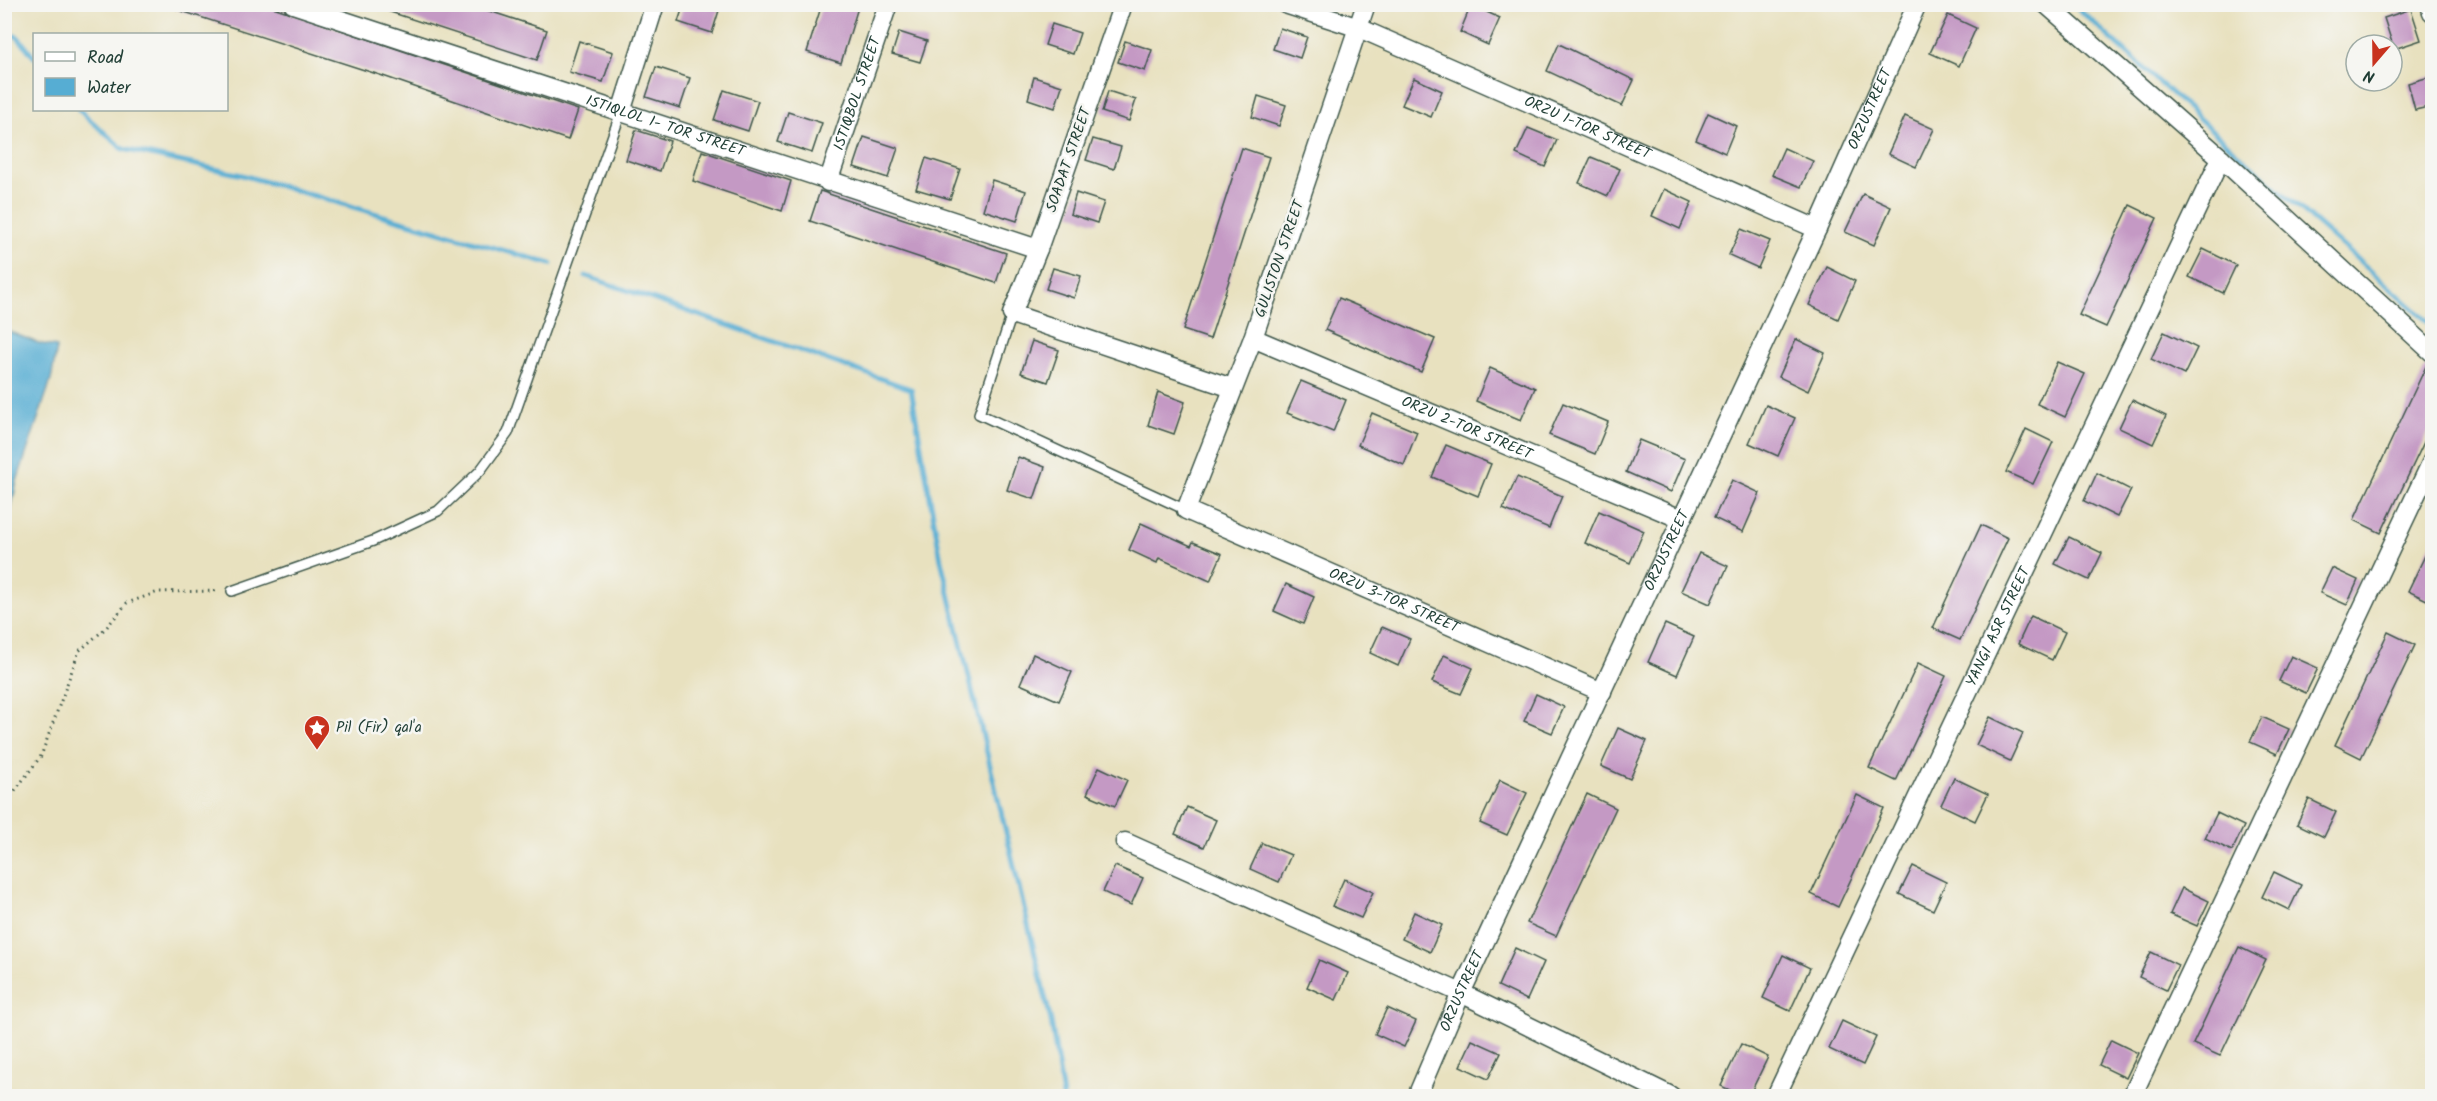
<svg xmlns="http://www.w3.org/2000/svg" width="2437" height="1101" font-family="Kalam,sans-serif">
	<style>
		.water { fill: #56add3; stroke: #3a7584; stroke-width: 1.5 }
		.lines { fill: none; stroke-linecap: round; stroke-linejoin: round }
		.stream { stroke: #56add3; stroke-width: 5 }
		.building { fill: #c499c4 }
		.service-casing { stroke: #3d5649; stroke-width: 12 }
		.minor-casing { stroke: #3d5649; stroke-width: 21 }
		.path { stroke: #3d5649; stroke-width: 3; stroke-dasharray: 1.5 4.5; stroke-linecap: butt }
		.service { stroke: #fff; stroke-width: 9 }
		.minor { stroke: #fff; stroke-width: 18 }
		.labels { text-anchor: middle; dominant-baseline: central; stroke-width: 5; stroke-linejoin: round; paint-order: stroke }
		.street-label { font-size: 15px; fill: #1f3d34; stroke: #f6f6f2 }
		.poi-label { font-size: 15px; fill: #1f3d34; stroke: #f6f6f2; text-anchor: start }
	</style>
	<rect width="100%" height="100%" fill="#f6f6f2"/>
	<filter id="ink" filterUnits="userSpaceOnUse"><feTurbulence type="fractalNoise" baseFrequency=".0167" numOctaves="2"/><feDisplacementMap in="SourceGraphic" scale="12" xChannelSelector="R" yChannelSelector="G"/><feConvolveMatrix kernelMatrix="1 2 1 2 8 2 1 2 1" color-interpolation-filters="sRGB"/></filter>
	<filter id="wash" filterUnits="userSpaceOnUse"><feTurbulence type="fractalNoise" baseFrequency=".008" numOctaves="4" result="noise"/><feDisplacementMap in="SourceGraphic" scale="24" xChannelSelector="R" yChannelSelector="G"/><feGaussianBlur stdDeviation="1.35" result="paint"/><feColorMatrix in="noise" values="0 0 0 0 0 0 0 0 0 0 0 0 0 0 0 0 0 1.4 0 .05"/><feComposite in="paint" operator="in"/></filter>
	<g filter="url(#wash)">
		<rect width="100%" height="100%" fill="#e8e1bf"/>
		<!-- water -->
		<path class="water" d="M5 330 38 343 57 347 51 380 17 481 5 537Z"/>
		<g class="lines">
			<!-- stream -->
			<g class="stream">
				<path d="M2073 4 2237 153 2432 325"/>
				<path d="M4 32 18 37 34 57"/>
				<path d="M79 110 123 149 242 175 551 264"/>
				<path d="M586 276 911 389 941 560 1051 1021 1063 1096"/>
			</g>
		</g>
		<g id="blocks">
			<!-- building -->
			<g class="building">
				<path d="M172 4H264L578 110 568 140 383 76 172 8Z"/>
				<path d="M379 4H468L547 30 537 60 378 8Z"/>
				<path d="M684 4H721L712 33 678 22Z"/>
				<path d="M822 4H859L841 63 807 52Z"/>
				<path d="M1471 5 1500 18 1488 45 1460 32Z"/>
				<path d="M2411 9 2421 40 2394 49 2384 18Z"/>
				<path d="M1948 15 1976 28 1959 66 1930 53Z"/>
				<path d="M1052 24 1080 33 1073 54 1045 45Z"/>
				<path d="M1280 28 1307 37 1300 58 1273 49Z"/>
				<path d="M899 32 927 41 920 62 892 54Z"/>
				<path d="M579 41 613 52 603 82 569 72Z"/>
				<path d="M1125 41 1152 50 1145 71 1118 62Z"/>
				<path d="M1559 44 1634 80 1622 106 1547 71Z"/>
				<path d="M656 67 690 78 680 108 646 97Z"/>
				<path d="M2433 76V106L2415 110 2408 83Z"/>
				<path d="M1034 77 1062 86 1055 108 1028 99Z"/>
				<path d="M1414 78 1442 91 1431 117 1402 105Z"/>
				<path d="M724 90 758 101 748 131 714 120Z"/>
				<path d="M1108 91 1136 100 1129 121 1102 112Z"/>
				<path d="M1258 96 1286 105 1279 126 1252 117Z"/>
				<path d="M788 112 822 123 812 153 778 142Z"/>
				<path d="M1708 113 1736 126 1725 153 1696 140Z"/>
				<path d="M1905 116 1934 129 1916 167 1888 154Z"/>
				<path d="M1528 128 1557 140 1545 167 1516 154Z"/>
				<path d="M636 130 670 141 660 171 626 160Z"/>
				<path d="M864 137 898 148 888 178 854 167Z"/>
				<path d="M1093 139 1121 147 1114 169 1086 160Z"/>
				<path d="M1242 148 1269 157 1210 339 1183 330Z"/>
				<path d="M1784 148 1813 161 1801 187 1772 175Z"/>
				<path d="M702 151 791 181 782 211 693 181Z"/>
				<path d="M1591 157 1620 169 1608 196 1579 183Z"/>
				<path d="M926 158 960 169 950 199 916 189Z"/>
				<path d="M992 180 1026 191 1017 221 983 210Z"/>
				<path d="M1664 189 1692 202 1680 229 1652 216Z"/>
				<path d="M820 191 1006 253 996 283 810 221Z"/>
				<path d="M1076 193 1104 202 1097 223 1070 214Z"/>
				<path d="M1863 194 1891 207 1874 245 1845 232Z"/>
				<path d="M2130 205 2157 218 2106 327 2079 315Z"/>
				<path d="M1741 229 1770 241 1758 268 1729 255Z"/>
				<path d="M2203 249 2236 265 2223 293 2189 277Z"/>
				<path d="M1827 267 1855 281 1838 319 1809 305Z"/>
				<path d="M1053 268 1081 276 1074 298 1046 289Z"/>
				<path d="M1339 298 1435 339 1421 372 1325 330Z"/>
				<path d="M2164 332 2197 348 2184 375 2151 359Z"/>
				<path d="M1796 339 1825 353 1808 391 1779 377Z"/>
				<path d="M1032 341 1059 350 1048 382 1021 373Z"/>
				<path d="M2057 362 2085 374 2065 417 2037 404Z"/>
				<path d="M2428 362 2433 363V423L2381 533 2354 520Z"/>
				<path d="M1490 368 1535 388 1521 420 1476 401Z"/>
				<path d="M1301 381 1346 400 1333 432 1287 413Z"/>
				<path d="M1158 392 1185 402 1174 434 1148 425Z"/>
				<path d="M2132 400 2166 416 2153 444 2119 428Z"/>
				<path d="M1563 403 1608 422 1595 454 1549 435Z"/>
				<path d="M1766 405 1795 418 1778 456 1749 443Z"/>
				<path d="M1372 413 1417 432 1404 465 1358 445Z"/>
				<path d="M2026 429 2053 442 2033 484 2006 472Z"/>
				<path d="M1639 440 1685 459 1671 492 1626 472Z"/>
				<path d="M1446 445 1491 464 1478 496 1432 477Z"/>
				<path d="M1018 457 1045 467 1034 499 1007 490Z"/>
				<path d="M2097 473 2131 490 2117 517 2084 501Z"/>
				<path d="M1517 477 1562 496 1549 528 1503 509Z"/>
				<path d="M1732 480 1760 493 1743 532 1714 518Z"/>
				<path d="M1599 511 1644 531 1630 563 1585 543Z"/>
				<path d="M1141 523 1191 546 1193 542 1222 554 1210 581 1159 558 1157 563 1129 550Z"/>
				<path d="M1981 525 2008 538 1960 640 1933 628Z"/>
				<path d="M2069 537 2102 553 2089 580 2055 564Z"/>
				<path d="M2433 539V603L2408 591Z"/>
				<path d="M1699 553 1728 566 1710 604 1681 591Z"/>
				<path d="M2332 568 2358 580 2347 605 2320 593Z"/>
				<path d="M1286 584 1314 597 1303 624 1274 611Z"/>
				<path d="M2031 616 2065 632 2052 660 2018 644Z"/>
				<path d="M1665 624 1694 637 1677 675 1648 662Z"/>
				<path d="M1382 627 1410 639 1398 666 1370 653Z"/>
				<path d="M2388 632 2415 645 2361 758 2335 745Z"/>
				<path d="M1033 654 1072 672 1059 701 1020 684Z"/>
				<path d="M1444 655 1473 668 1461 694 1432 682Z"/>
				<path d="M2291 656 2318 668 2306 693 2279 681Z"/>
				<path d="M1918 663 1946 676 1896 781 1869 768Z"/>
				<path d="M1536 694 1564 707 1552 733 1524 721Z"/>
				<path d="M1990 717 2023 733 2010 761 1976 745Z"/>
				<path d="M2262 717 2289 729 2277 754 2250 742Z"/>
				<path d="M1618 728 1647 741 1630 779 1601 766Z"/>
				<path d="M1099 767 1127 780 1115 806 1087 794Z"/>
				<path d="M1954 778 1988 794 1975 821 1941 805Z"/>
				<path d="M1500 780 1527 793 1507 835 1480 823Z"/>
				<path d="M1587 794 1616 808 1556 936 1527 923Z"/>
				<path d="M1857 795 1884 808 1838 907 1811 894Z"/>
				<path d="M2309 799 2336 812 2324 837 2297 824Z"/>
				<path d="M1187 807 1216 820 1204 847 1175 834Z"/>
				<path d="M2217 813 2244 826 2232 851 2205 838Z"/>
				<path d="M1262 843 1291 855 1279 882 1250 869Z"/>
				<path d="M1115 866 1143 878 1131 905 1103 892Z"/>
				<path d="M1913 866 1946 882 1933 910 1899 894Z"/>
				<path d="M2274 872 2301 885 2289 910 2262 897Z"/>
				<path d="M1344 879 1373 892 1361 918 1332 906Z"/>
				<path d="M2182 888 2209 901 2197 926 2170 914Z"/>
				<path d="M1414 912 1442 925 1430 952 1402 939Z"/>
				<path d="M2239 947 2266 960 2220 1056 2193 1044Z"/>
				<path d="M1515 948 1544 962 1527 1000 1498 986Z"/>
				<path d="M2151 952 2178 965 2166 990 2139 977Z"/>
				<path d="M1783 955 1810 968 1790 1011 1763 998Z"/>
				<path d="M1319 960 1348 973 1336 1000 1307 987Z"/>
				<path d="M1387 1008 1416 1021 1404 1047 1375 1034Z"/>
				<path d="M1842 1021 1876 1037 1863 1065 1829 1049Z"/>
				<path d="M1472 1040 1501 1053 1488 1079 1460 1066Z"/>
				<path d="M2111 1040 2138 1053 2126 1078 2099 1065Z"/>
				<path d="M1741 1044 1768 1057 1749 1096H1742L1721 1086Z"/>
			</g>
		</g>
	</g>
	<g filter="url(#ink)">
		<use href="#blocks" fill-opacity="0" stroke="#3d5649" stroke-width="1.5"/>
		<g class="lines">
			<!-- service casing -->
			<g class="service-casing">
				<g id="service">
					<path d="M1012 314 979 414 1186 510"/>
					<path d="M232 591 373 541 438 511 480 471 508 433 621 112"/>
				</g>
			</g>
			<!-- minor casing -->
			<g class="minor-casing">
				<g id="minor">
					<path id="s1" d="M293 4 1038 249"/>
					<path d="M1123 4 1038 249 1012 314 1232 388"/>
					<path id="s2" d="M1285 4 1359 28 1817 229"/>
					<path id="s3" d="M1366 4 1253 338 1186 510 1602 692"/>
					<path d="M2046 4 2221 158 2432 352"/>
					<path d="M2430 4 2432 12"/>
					<path d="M621 112 655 4"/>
					<path id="s4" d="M828 182 888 4"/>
					<path id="s5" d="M1253 338 1681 519"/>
					<path d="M1125 842 1461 993 1671 1096"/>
					<path id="s6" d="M1417 1096 1461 993 1817 229 1917 4"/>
					<path id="s7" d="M1776 1096 2221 158"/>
					<path d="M2132 1096 2432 461"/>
				</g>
			</g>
			<!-- path -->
			<path class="path" d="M4 805 41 756 79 651 106 628 127 603 158 592 218 591"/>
			<!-- service -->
			<use href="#service" class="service"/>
			<!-- minor -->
			<use href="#minor" class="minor"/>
		</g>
	</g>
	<!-- icons -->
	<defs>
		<g id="sight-pin" transform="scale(1.35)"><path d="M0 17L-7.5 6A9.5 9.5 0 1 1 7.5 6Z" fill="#c8321e" stroke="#f6f6f2"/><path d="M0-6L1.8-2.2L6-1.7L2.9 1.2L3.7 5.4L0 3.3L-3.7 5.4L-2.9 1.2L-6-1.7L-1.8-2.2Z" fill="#fff"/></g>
	</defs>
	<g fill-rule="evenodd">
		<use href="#sight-pin" x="317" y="728"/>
	</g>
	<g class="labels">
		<!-- street labels -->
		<g class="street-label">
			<text stroke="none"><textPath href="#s4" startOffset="93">ISTIQBOL STREET</textPath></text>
			<text stroke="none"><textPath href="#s6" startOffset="1086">ORZUSTREET</textPath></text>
			<text stroke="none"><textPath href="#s1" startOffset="392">ISTIQLOL 1- TOR STREET</textPath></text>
			<text stroke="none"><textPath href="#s2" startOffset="327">ORZU 1-TOR STREET</textPath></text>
			<text transform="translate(1069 160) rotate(-71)">SOADAT STREET</text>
			<text transform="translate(1280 259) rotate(-71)">GULISTON STREET</text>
			<text stroke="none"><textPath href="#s5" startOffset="232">ORZU 2-TOR STREET</textPath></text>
			<text stroke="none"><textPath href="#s6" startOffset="600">ORZUSTREET</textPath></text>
			<text stroke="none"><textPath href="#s3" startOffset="764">ORZU 3-TOR STREET</textPath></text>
			<text stroke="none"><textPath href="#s7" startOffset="519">YANGI ASR STREET</textPath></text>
			<text stroke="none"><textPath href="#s6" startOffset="114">ORZUSTREET</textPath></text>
		</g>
		<!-- poi labels -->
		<g class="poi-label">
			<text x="336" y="728">Pil (Fir) qal'a</text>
		</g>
	</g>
	<!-- margin -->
	<rect width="2437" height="1101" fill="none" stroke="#f6f6f2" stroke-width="24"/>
	<!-- legend -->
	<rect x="33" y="33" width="195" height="78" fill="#f6f6f2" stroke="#a0aca6" stroke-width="1.5"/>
	<rect x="45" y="52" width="30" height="9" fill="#ffffff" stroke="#a0aca6" stroke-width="1.5"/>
	<text x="87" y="63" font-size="18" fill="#1f3d34">Road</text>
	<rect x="45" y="78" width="30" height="18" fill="#56add3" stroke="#a0aca6" stroke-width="1.5"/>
	<text x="87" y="93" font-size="18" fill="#1f3d34">Water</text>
	<!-- north arrow -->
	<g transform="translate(2374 63) rotate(200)"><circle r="28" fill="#f6f6f2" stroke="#a0aca6" stroke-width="1.5"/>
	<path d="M0-4.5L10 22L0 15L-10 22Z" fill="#c8321e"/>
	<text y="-9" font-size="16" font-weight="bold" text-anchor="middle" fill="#1f3d34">N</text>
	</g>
</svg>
